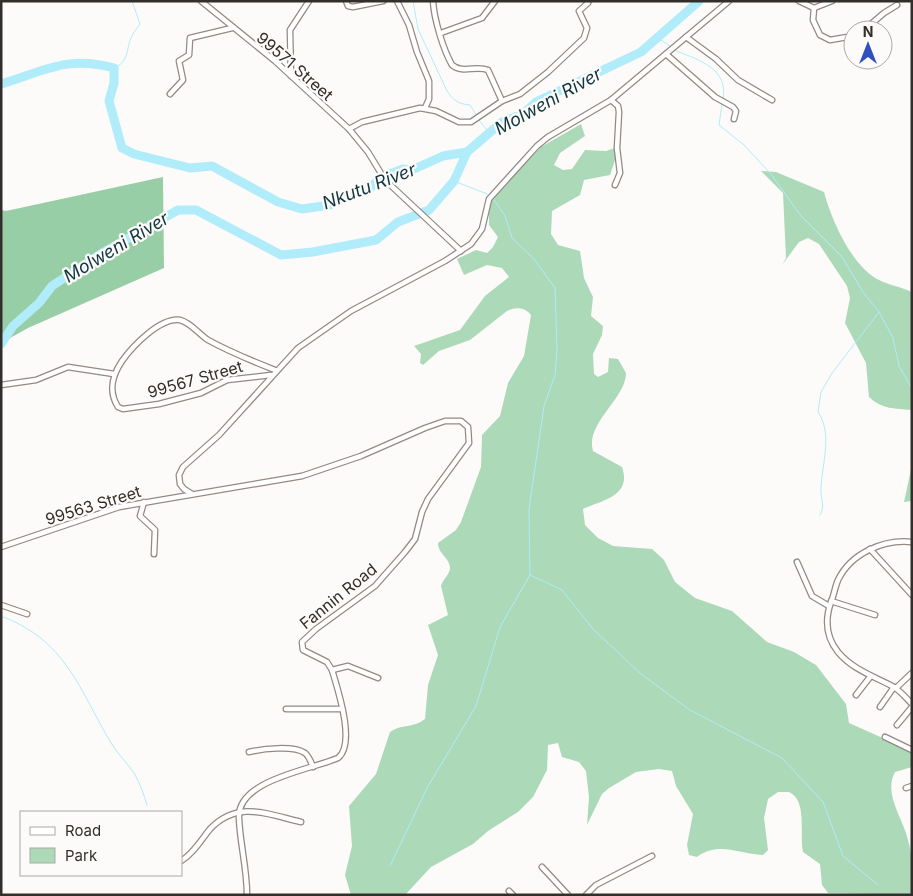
<svg xmlns="http://www.w3.org/2000/svg" width="913" height="896" font-family="Inter,sans-serif">
	<style>
		.green { fill: #acd9b8 }
		.forest { fill: #97cea6 }
		.lines { fill: none; stroke-linecap: round; stroke-linejoin: round }
		.stream { stroke: #b0ecfa; stroke-width: 1 }
		.river { stroke: #b0ecfa; stroke-width: 9 }
		.minor-casing { stroke: #948983; stroke-width: 7 }
		.minor { stroke: #fff; stroke-width: 4.5 }
		.labels { text-anchor: middle; dominant-baseline: central; stroke-width: 4.5; stroke-linejoin: round; paint-order: stroke }
		.street-label { font-size: 16px; fill: #322e2b; stroke: #fdfbf9 }
		.water-label { font-size: 18px; font-style: italic; fill: #12373f; stroke: #fdfbf9 }
	</style>
	<rect width="100%" height="100%" fill="#fdfbf9"/>
	<!-- green -->
	<g class="green">
		<path d="M581 124 585 136 560 153 554 165 563 170 572 169 585 150 606 151 615 148V160L610 175 584 180 580 195 552 211 551 234 558 245 580 251 584 278 593 297 591 316 603 326 602 335 593 354 594 374 598 377 608 372 609 358 618 359 626 373C626 399 585 423 593 451L622 467C632 496 603 500 583 509L585 525 598 538 613 546 652 549 664 560 675 582 695 598 732 611 767 642 794 652 816 665 846 704 849 723 912 751V767L895 772C883 794 903 818 908 840 913 857 912 876 912 895L828 893 822 885 820 864 803 852C799 834 808 801 789 792H778L768 799 764 818 768 850 763 855C738 854 718 841 697 857L689 855 687 845 693 814 676 786 672 771 659 769 636 772 609 788 602 794 587 825 589 797 586 771 579 762 562 757 558 743 548 745 547 770 533 797 518 812 488 831 473 844 431 867 405 895H351L345 875 352 846 349 806 376 774 390 732C401 724 414 728 425 719L428 685 438 655 428 625 448 615 441 586C443 579 450 574 450 568 450 558 438 554 438 543L456 530 461 522 481 467 482 435 500 416 508 383 524 356 531 315C524 307 516 307 507 311L470 340 439 351 423 365 420 363 421 354 414 346 460 330 485 296 509 277 502 268 487 265 464 275 457 259 476 250 487 253 493 247 498 237 489 225V207L493 196 541 147Z"/>
		<path d="M761 171 776 172 824 192C831 219 852 267 879 280 889 285 901 287 912 292V410C894 408 883 410 869 397L866 363 845 323 850 298 847 286 819 244 808 238 799 242 782 265 786 258 783 193Z"/>
		<path d="M912 465V501L904 502Z"/>
	</g>
	<!-- forest -->
	<path class="forest" d="M163 177 164 268 28 328 1 343V210L6 211Z"/>
	<g class="lines">
		<!-- stream -->
		<g class="stream">
			<path d="M413 1 418 29 447 91C453 100 458 104 470 105L477 116"/>
			<path d="M658 38 670 46"/>
			<path d="M676 51C700 60 729 69 723 100"/>
			<path d="M114 68C129 62 126 50 131 38 133 33 137 28 140 24L132 1"/>
			<path d="M722 104 719 125 744 145 771 174 801 216 842 257 863 292 879 312 893 338 899 366 912 389"/>
			<path d="M479 120 489 133"/>
			<path d="M454 181 487 194"/>
			<path d="M820 515C826 506 820 498 821 488 822 463 833 434 818 412L821 392 832 373 879 312"/>
			<path d="M530 575 562 590 593 629 641 674 690 710 782 758 823 802 843 856 878 885"/>
			<path d="M1 616C66 640 79 689 111 743 118 754 127 763 134 773 140 783 144 795 147 805"/>
			<path d="M390 866 427 788 476 706 500 627 530 575 529 509 544 406 555 375 557 350 555 288 534 259 512 238 505 216 493 198"/>
		</g>
		<!-- river -->
		<g class="river">
			<path d="M1 84C45 71 67 55 114 68V83L109 101 122 148 134 154 190 168 212 166 278 202 302 209 330 205 356 193 368 190 376 182 390 174 403 169 412 170 443 156 467 152"/>
			<path d="M1 344 13 326 39 303 52 286 99 255 178 210H196L281 255 313 252 376 240 398 222 429 210 454 181 467 152 502 122 523 114 536 102 641 52 699 1"/>
		</g>
		<!-- minor casing -->
		<g class="minor-casing">
			<g id="minor">
				<path d="M201 1 275 61 349 129 368 152 385 180 461 251"/>
				<path d="M346 1 348 6 353 7 383 1"/>
				<path d="M397 1 409 25 417 52 429 81V99L425 108"/>
				<path d="M433 1C434 19 443 49 452 65 463 74 476 65 488 70L502 101"/>
				<path d="M799 1 814 8 832 1"/>
				<path d="M814 8 813 20 820 35 830 40 853 36"/>
				<path d="M864 30 884 13 897 5"/>
				<path d="M441 33 482 18 495 1"/>
				<path d="M686 37 716 59 738 80 772 100"/>
				<path d="M666 54 715 97 733 107 736 111 734 119"/>
				<path d="M291 76 290 30 309 1"/>
				<path d="M170 94 183 80 179 61 189 55 190 38 232 28"/>
				<path d="M611 100 618 106 619 112 617 148 620 173 615 185"/>
				<path d="M349 129 362 122 420 108 436 111 459 122H471L502 101 520 94 548 72 584 38 587 28 579 11 588 3"/>
				<path d="M271 375 227 380 201 393 159 404 123 409 118 407C108 391 112 376 122 361 132 347 160 317 180 320 190 322 200 335 208 340 230 352 252 361 275 370"/>
				<path d="M1 385 36 380 68 367 114 374"/>
				<path d="M192 494 184 489 180 484 179 475 183 467 219 435 298 348 351 311 445 261 471 244 482 229 489 199 537 146 548 137 611 100 729 1"/>
				<path d="M144 502 140 516 155 530 154 554"/>
				<path d="M912 542C884 539 851 553 838 580 835 587 834 595 831 602 825 619 826 637 838 652 852 669 873 676 892 686 900 690 906 698 912 704"/>
				<path d="M1 547 119 507 302 476 361 456 425 428 445 421H461L468 427 469 443 428 499 422 512 415 539 405 552 375 586 316 629 302 642 303 650 327 662 332 670C338 690 356 744 338 758 310 770 237 780 239 818 240 844 247 868 247 895"/>
				<path d="M870 549 912 595"/>
				<path d="M797 562 812 596 829 606"/>
				<path d="M831 601 875 615"/>
				<path d="M1 605 27 614"/>
				<path d="M332 670 348 666 378 678"/>
				<path d="M896 688 912 673"/>
				<path d="M856 695 870 677"/>
				<path d="M880 707 894 687"/>
				<path d="M286 709H342"/>
				<path d="M897 725 912 707"/>
				<path d="M885 737 912 750"/>
				<path d="M249 752C262 749 293 745 305 753 309 756 311 762 313 767"/>
				<path d="M906 788 912 786"/>
				<path d="M181 861C194 853 201 840 210 829 238 800 267 814 301 822"/>
				<path d="M542 867 568 895"/>
				<path d="M509 891 513 895"/>
				<path d="M586 895 596 885 652 856"/>
			</g>
		</g>
		<!-- minor -->
		<use href="#minor" class="minor"/>
	</g>
	<g class="labels">
		<!-- street labels -->
		<g class="street-label">
			<text transform="translate(295 66) rotate(41)">99571 Street</text>
			<text transform="translate(195 379) rotate(-16)">99567 Street</text>
			<text transform="translate(93 505) rotate(-17)">99563 Street</text>
			<text transform="translate(338 596) rotate(-39)">Fannin Road</text>
		</g>
		<!-- water labels -->
		<g class="water-label">
			<text transform="translate(548 101) rotate(-29)">Molweni River</text>
			<text transform="translate(369 186) rotate(-21)">Nkutu River</text>
			<text transform="translate(116 247) rotate(-31)">Molweni River</text>
		</g>
	</g>
	<!-- border -->
	<rect width="913" height="896" fill="none" stroke="#322e2b" stroke-width="5"/>
	<!-- legend -->
	<rect x="20" y="811" width="162" height="65" fill="#fdfbf9" stroke="#aca9a7"/>
	<rect x="30" y="827" width="25" height="8" fill="#ffffff" stroke="#aca9a7"/>
	<text x="65" y="836" font-size="15" fill="#322e2b">Road</text>
	<rect x="30" y="848" width="25" height="15" fill="#acd9b8" stroke="#aca9a7"/>
	<text x="65" y="861" font-size="15" fill="#322e2b">Park</text>
	<!-- north arrow -->
	<g transform="translate(868 45)"><circle r="24" fill="#fdfbf9" stroke="#aca9a7"/>
	<path d="M0-4L9 19L0 12L-9 19Z" fill="#2f50c1"/>
	<text y="-8" font-size="14" font-weight="bold" text-anchor="middle" fill="#322e2b">N</text>
	</g>
</svg>
